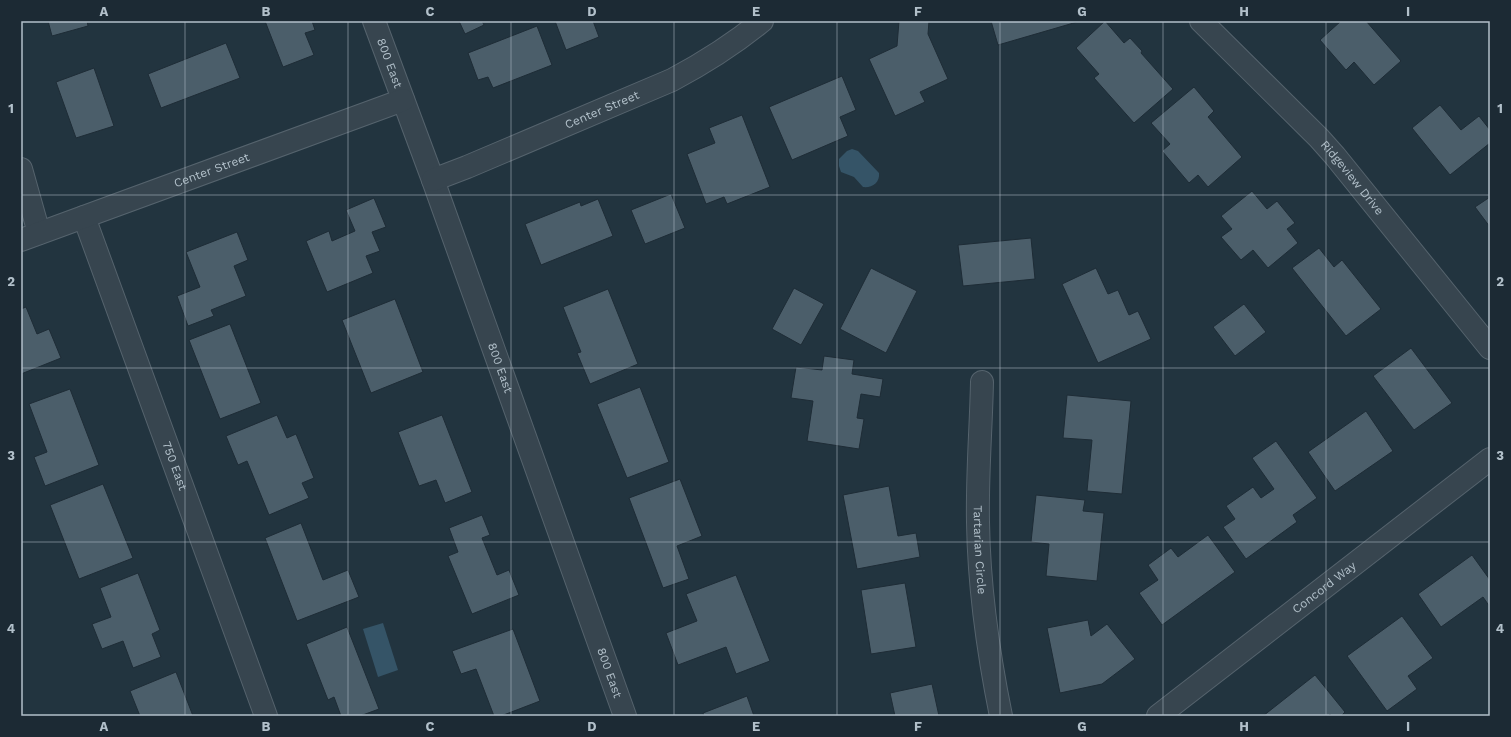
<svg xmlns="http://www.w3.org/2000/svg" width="1511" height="737" font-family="'Work Sans',sans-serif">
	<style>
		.water { fill: #355467 }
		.building { fill: #4b5e6a; stroke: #1e2c36 }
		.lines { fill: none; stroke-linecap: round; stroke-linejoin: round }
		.minor-casing { stroke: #55636d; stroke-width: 24 }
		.minor { stroke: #37454f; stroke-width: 22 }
		.grid { fill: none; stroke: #b2c0ca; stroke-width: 1; stroke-opacity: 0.55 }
		.labels { text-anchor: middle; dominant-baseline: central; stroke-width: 3; stroke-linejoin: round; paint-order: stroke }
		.street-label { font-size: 12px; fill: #b2c0ca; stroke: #1c2a34 }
		.neatline { fill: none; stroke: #b2c0ca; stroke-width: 1.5 }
		.grid-label { font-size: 13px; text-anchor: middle; font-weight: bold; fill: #b2c0ca }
	</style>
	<rect width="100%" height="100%" fill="#22343f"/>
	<!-- water -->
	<g class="water">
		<path d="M852 149 858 151 879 173C880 183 872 188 863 187L854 177 841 172 839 166V159L847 151Z"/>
		<path d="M383 623 398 670 378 677 363 629Z"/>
	</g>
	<!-- building -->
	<g class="building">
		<path d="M48 21H87L88 26 52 36Z"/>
		<path d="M265 21H312L315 30 305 33 314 55 283 67Z"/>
		<path d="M459 21H482L484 25 465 34Z"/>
		<path d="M555 21H593L599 37 566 50Z"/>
		<path d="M899 21H929L928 34 948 79 920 92 925 102 895 116 869 59 897 46Z"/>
		<path d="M991 21H1077V22L998 45Z"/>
		<path d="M1105 21 1124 43 1130 38 1142 51 1141 53 1173 89 1134 123 1094 78 1099 74 1076 48Z"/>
		<path d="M1341 21H1366L1401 61 1374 85 1354 62 1346 70 1320 40Z"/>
		<path d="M537 26 552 65 493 88 488 77 478 80 468 53Z"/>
		<path d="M226 43 240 78 161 108 148 74Z"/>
		<path d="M94 68 114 126 76 138 56 82Z"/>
		<path d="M842 76 856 110 840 117 848 136 792 160 769 107Z"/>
		<path d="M1194 87 1214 111 1208 117 1242 157 1208 187 1198 175 1189 183 1162 151 1170 144 1151 123Z"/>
		<path d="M1440 105 1461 130 1479 116 1490 130V143L1450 175 1412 128Z"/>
		<path d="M742 115 770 187 727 204 724 197 706 204 687 154 715 143 709 128Z"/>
		<path d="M1252 191 1267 209 1277 201 1295 223 1287 229 1298 243 1268 268 1253 250 1241 260 1221 237 1232 229 1221 216Z"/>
		<path d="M671 194 685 228 645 244 631 210Z"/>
		<path d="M1490 197V227L1475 207Z"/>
		<path d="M374 198 386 227 372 232 380 251 366 256 373 273 327 292 306 241 329 231 332 241 355 231 346 210Z"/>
		<path d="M598 199 613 236 541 265 525 224 580 202 581 206Z"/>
		<path d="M237 232 248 260 234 266 246 296 211 310 214 316 188 326 177 296 200 287 186 252Z"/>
		<path d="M1031 238 1035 279 963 286 958 245Z"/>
		<path d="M1319 248 1334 267 1342 260 1381 309 1346 336 1292 268Z"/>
		<path d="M871 268 917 291 886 353 840 329Z"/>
		<path d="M1096 268 1108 294 1118 290 1129 315 1138 311 1151 339 1098 363 1062 284Z"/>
		<path d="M794 288 824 304 801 345 772 329Z"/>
		<path d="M608 289 638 364 590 384 577 353 581 352 563 307Z"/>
		<path d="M395 299 423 372 371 393 342 320Z"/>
		<path d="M1244 304 1266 332 1235 356 1213 327Z"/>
		<path d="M26 307 37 334 49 329 61 358 21 374V309Z"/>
		<path d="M230 324 261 403 220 419 189 340Z"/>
		<path d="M1411 348 1452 403 1414 430 1373 376Z"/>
		<path d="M824 356 854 360 852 374 883 379 880 397 861 394 857 418 864 419 859 449 807 441 813 401 791 398 796 367 822 370Z"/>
		<path d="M640 387 669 462 627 478 597 404Z"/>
		<path d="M70 389 99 465 45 486 34 457 47 452 29 404Z"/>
		<path d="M1067 395 1131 401 1122 494 1087 491 1092 440 1063 438Z"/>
		<path d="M1366 411 1393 451 1335 491 1308 452Z"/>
		<path d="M277 415 287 438 296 434 314 478 302 483 309 498 269 515 247 461 238 465 226 436Z"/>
		<path d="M442 415 472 492 445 503 436 480 419 486 398 432Z"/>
		<path d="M1276 441 1317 498 1293 515 1297 522 1246 559 1223 527 1235 519 1226 506 1253 487 1261 498 1274 489 1252 458Z"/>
		<path d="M680 479 702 536 677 546 689 579 663 588 629 498Z"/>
		<path d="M103 484 133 558 79 579 50 505Z"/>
		<path d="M889 486 898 536 916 533 920 557 857 569 843 495Z"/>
		<path d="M1036 495 1085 500 1083 511 1104 513 1097 581 1046 576 1049 544 1031 542Z"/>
		<path d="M482 515 490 535 482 538 497 575 509 570 519 595 472 614 448 556 458 552 449 528Z"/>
		<path d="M301 523 323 580 348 570 359 597 297 621 265 538Z"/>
		<path d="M1208 535 1235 572 1162 625 1139 593 1158 580 1148 565 1171 548 1178 557Z"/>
		<path d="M1472 555 1490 580V607L1483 597 1441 627 1418 594Z"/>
		<path d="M138 573 160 630 152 634 161 657 133 668 123 641 102 649 92 624 111 617 100 588Z"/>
		<path d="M736 575 770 661 736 674 726 647 678 665 666 633 697 621 686 594Z"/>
		<path d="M905 583 916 647 871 654 861 590Z"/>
		<path d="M1402 616 1433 658 1408 676 1417 689 1387 711 1347 656Z"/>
		<path d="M1088 620 1091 636 1107 624 1135 659 1102 684 1060 693 1047 628Z"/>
		<path d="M347 627 379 709 360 716H341L334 697 328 700 306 644Z"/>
		<path d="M513 629 540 701 501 716H494L476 669 461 674 452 651Z"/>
		<path d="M176 672 193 716H140L130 691Z"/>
		<path d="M1315 675 1345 712 1341 716H1331L1330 714 1328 716H1263Z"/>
		<path d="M932 684 939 716H895L890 693Z"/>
		<path d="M747 696 754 716H704L703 713Z"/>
	</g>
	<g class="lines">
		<!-- minor casing -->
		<g class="minor-casing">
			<g id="minor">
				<path id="s1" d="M374 21 433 180 625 716"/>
				<path id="s2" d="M1201 21 1319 138 1335 156 1490 348"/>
				<path d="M21 169 39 233"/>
				<path id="s3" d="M433 180 467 167 672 80C704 63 734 44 762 21"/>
				<path id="s4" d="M84 217 266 716"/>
				<path id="s5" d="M21 240 403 100"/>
				<path id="s6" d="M982 382C981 429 977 476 978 522 979 588 988 652 1001 716"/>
				<path id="s7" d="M1158 716 1490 459"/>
			</g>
		</g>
		<!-- minor -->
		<use href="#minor" class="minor"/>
	</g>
	<!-- grid -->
	<path class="grid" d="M185 21V716M348 21V716M511 21V716M674 21V716M837 21V716M1000 21V716M1163 21V716M1326 21V716M21 195H1490M21 368H1490M21 542H1490"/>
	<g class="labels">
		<!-- street labels -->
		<g class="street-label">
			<text stroke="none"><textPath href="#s1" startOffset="45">800 East</textPath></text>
			<text stroke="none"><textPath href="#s3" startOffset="183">Center Street</textPath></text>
			<text stroke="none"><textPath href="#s5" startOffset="203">Center Street</textPath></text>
			<text stroke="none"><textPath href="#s2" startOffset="218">Ridgeview Drive</textPath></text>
			<text stroke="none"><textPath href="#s1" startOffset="369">800 East</textPath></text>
			<text stroke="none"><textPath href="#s4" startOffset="265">750 East</textPath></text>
			<text stroke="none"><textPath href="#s6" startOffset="168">Tartarian Circle</textPath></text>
			<text stroke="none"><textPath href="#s7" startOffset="210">Concord Way</textPath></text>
			<text stroke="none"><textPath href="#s1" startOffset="693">800 East</textPath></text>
		</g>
	</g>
	<!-- border -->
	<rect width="1511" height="737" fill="none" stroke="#1c2a34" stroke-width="44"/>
	<rect x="22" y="22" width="1467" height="693" class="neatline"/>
	<g class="grid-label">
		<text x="104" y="16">A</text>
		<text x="266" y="16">B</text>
		<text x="430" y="16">C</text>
		<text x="592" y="16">D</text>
		<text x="756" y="16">E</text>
		<text x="918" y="16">F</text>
		<text x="1082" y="16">G</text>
		<text x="1244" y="16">H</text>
		<text x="1408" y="16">I</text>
		<text x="11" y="113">1</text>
		<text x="1500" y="113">1</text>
		<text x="11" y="286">2</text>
		<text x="1500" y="286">2</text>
		<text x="11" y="460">3</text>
		<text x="1500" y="460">3</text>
		<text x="11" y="633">4</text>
		<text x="1500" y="633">4</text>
		<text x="104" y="731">A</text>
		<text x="266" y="731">B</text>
		<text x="430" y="731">C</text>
		<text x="592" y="731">D</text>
		<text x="756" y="731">E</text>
		<text x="918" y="731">F</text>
		<text x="1082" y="731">G</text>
		<text x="1244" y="731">H</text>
		<text x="1408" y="731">I</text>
	</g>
</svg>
